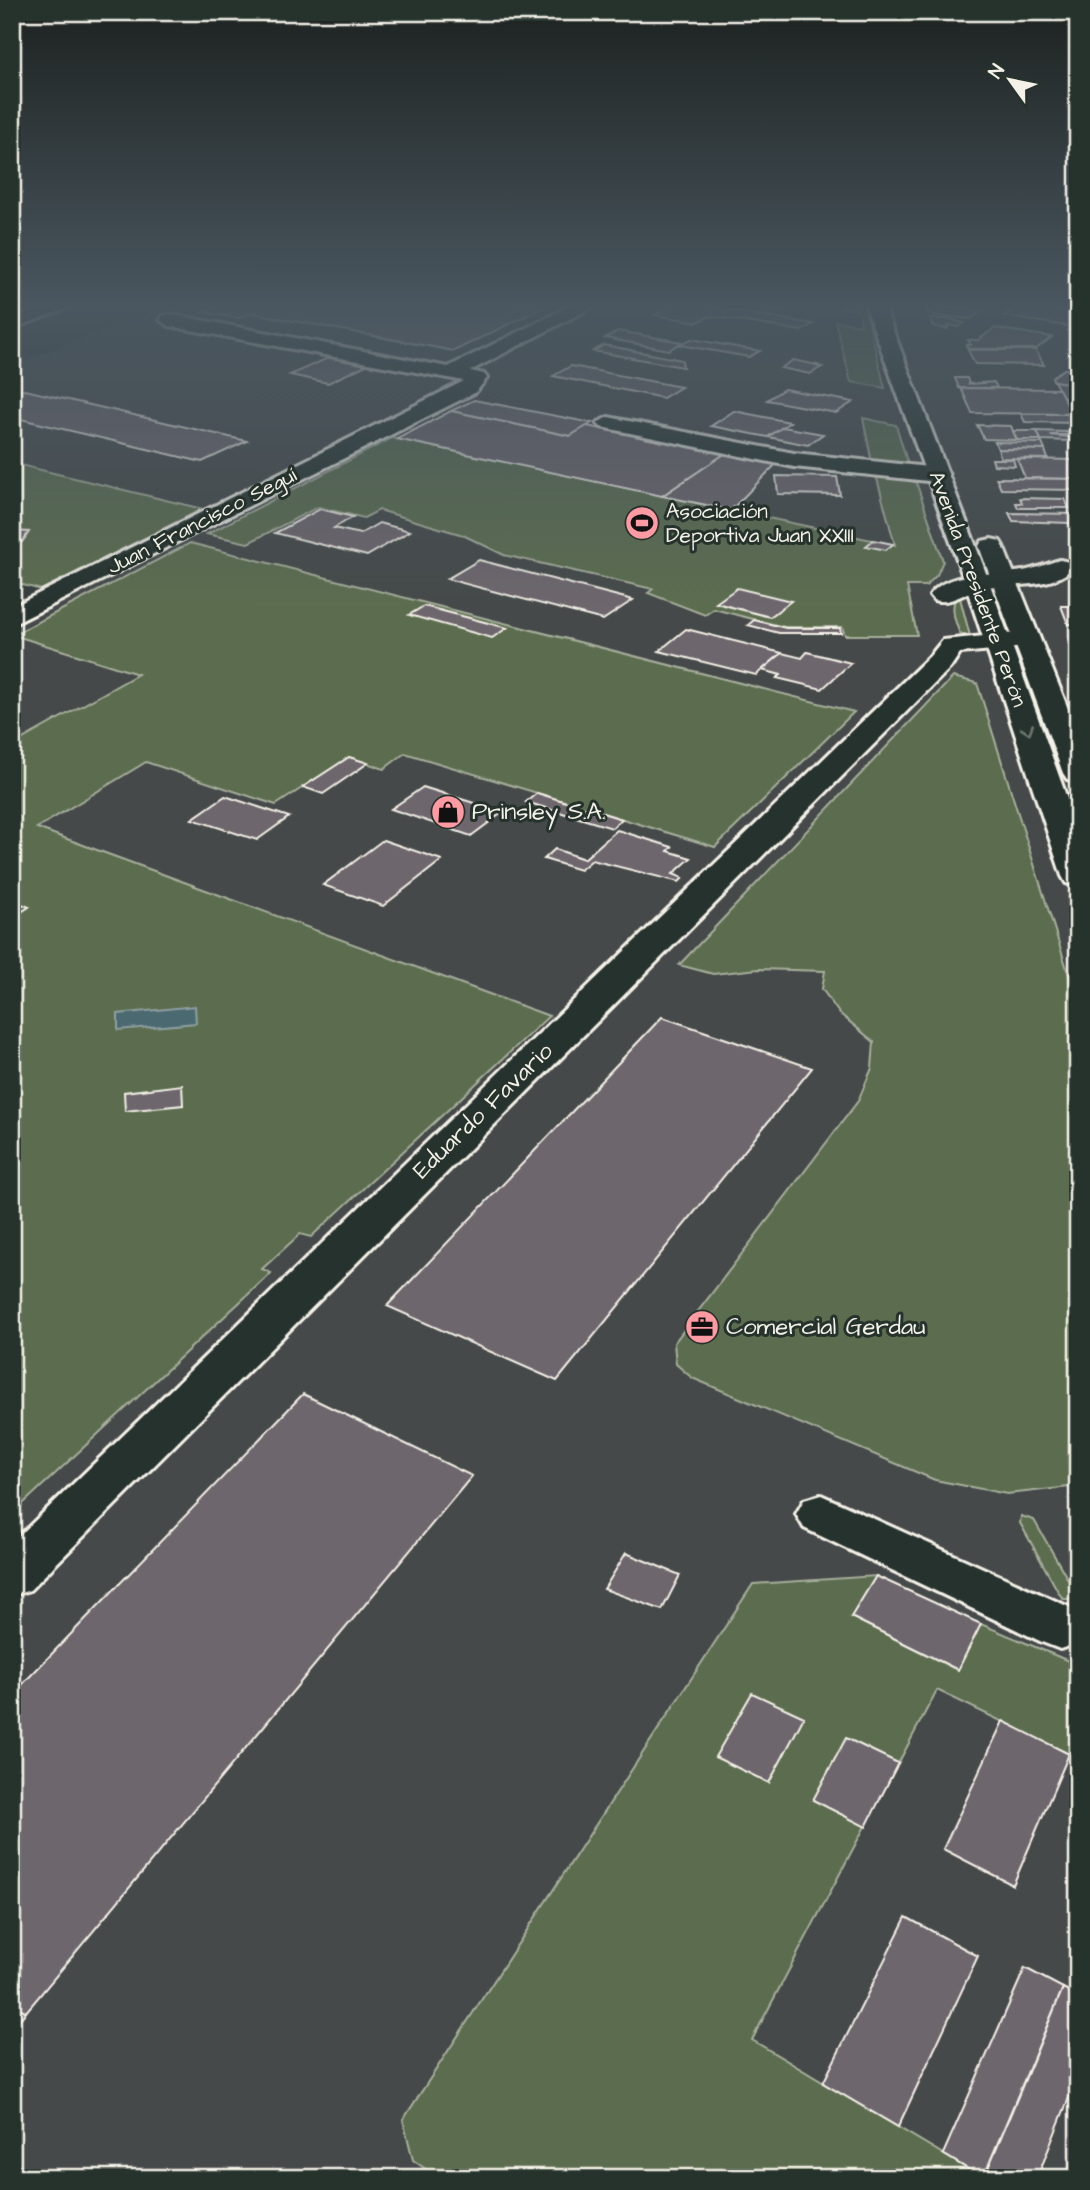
<svg xmlns="http://www.w3.org/2000/svg" width="1090" height="2190" font-family="'Architects Daughter',sans-serif">
	<style>
		.built { fill: #454949 }
		.green { fill: #5b6d50; stroke: #a8af9c; stroke-width: 2 }
		.water { fill: #4b6971; stroke: #8f9fa1; stroke-width: 2 }
		.building { fill: #6e666d; stroke: #f4f1e8; stroke-width: 2 }
		.lines { fill: none; stroke-linecap: round; stroke-linejoin: round }
		.minor-casing { stroke: #f4f1e8; stroke-width: 6 }
		.major-casing { stroke: #f4f1e8; stroke-width: 6 }
		.minor { fill: #26332d; fill-rule: evenodd }
		.major { fill: #26332d; fill-rule: evenodd }
		.oneway { stroke: #6e766e }
		.labels { text-anchor: middle; dominant-baseline: central; stroke-width: 6; stroke-linejoin: round; paint-order: stroke }
		.far-poi-label { font-size: 21px; fill: #f4f1e8; stroke: #26332d; text-anchor: start }
		.far-street-label { font-size: 21px; fill: #f4f1e8; stroke: #26332d }
		.poi-label { font-size: 24px; fill: #f4f1e8; stroke: #26332d; text-anchor: start }
		.street-label { font-size: 24px; fill: #f4f1e8; stroke: #26332d }
	</style>
	<rect width="100%" height="100%" fill="#343d3a"/>
	<filter id="ink" filterUnits="userSpaceOnUse"><feTurbulence type="fractalNoise" baseFrequency=".0143" numOctaves="2"/><feDisplacementMap in="SourceGraphic" scale="14" xChannelSelector="R" yChannelSelector="G"/><feConvolveMatrix kernelMatrix="1 2 1 2 8 2 1 2 1" color-interpolation-filters="sRGB"/></filter>
	<g filter="url(#ink)">
		<!-- built -->
		<path class="built" d="M172 304H1078V2178H12V617L57 594 12 582V366Z"/>
		<!-- green -->
		<g class="green">
			<path d="M829 304H864L885 388 851 382 835 321 861 325 859 311Z"/>
			<path d="M863 418 896 425 909 468 872 463Z"/>
			<path d="M392 438 895 545 876 475 916 482 943 561 937 575 926 586H907L917 635H845L842 627H784L714 609 705 615 648 593 653 589 504 555 463 535 379 510 364 518 318 507 248 543 207 534Z"/>
			<path d="M12 463 203 509 41 590 12 582Z"/>
			<path d="M190 543 854 712 715 847 405 753 384 769 349 757 276 805 146 762 37 828 549 1016 311 1237 300 1234 262 1269 271 1273 12 1514V745L138 674 13 635Z"/>
			<path d="M955 598H960L970 636 960 634C955 621 951 611 955 598Z"/>
			<path d="M953 677 977 683 1078 1004V1486L1007 1494 935 1480 692 1378 676 1364 674 1343 858 1101 872 1068 874 1042 839 1013 822 989 825 971 758 969 713 974 679 965Z"/>
			<path d="M1021 1516 1034 1520 1075 1592 1073 1599H1064L1060 1595 1020 1523Z"/>
			<path d="M876 1576 851 1617 957 1670 981 1624 1078 1665V1738L1069 1754 937 1690 752 2040 983 2178H438L413 2160 403 2120 753 1584Z"/>
		</g>
		<!-- water -->
		<path class="water" d="M195 1006 196 1023 118 1030V1014Z"/>
		<!-- building -->
		<g class="building">
			<path d="M207 304H550L454 351 252 313 239 318 203 312 217 306Z"/>
			<path d="M674 304H694L813 324 801 331 710 316 698 322 654 315Z"/>
			<path d="M740 304H777L788 308 782 312Z"/>
			<path d="M1022 304 1078 313V322L1072 327 1004 316Z"/>
			<path d="M926 308H981L984 310 970 319 929 315Z"/>
			<path d="M930 319H948L964 323 958 327 949 325 947 329 933 326Z"/>
			<path d="M995 328 1052 337 1036 349H968L966 345H971L968 340H978Z"/>
			<path d="M618 331 682 342 669 350 605 338Z"/>
			<path d="M691 339 760 351 749 357 680 345Z"/>
			<path d="M604 345 682 360 683 367 593 351Z"/>
			<path d="M968 350H1036L1044 365 975 364Z"/>
			<path d="M337 354 375 361 328 383 290 375Z"/>
			<path d="M793 360 817 365 814 366 822 367 810 374 781 368Z"/>
			<path d="M571 366 681 387 663 398 553 376Z"/>
			<path d="M1064 369 1078 371V385L1054 381 1052 377Z"/>
			<path d="M955 378H967L969 384 994 382 997 388H959Z"/>
			<path d="M1054 381 1078 385V399L1063 397Z"/>
			<path d="M12 387 247 441 202 462 12 417Z"/>
			<path d="M961 388 1059 389 1072 414 972 413Z"/>
			<path d="M784 389 853 402 836 413 767 400Z"/>
			<path d="M474 400 592 423 570 436 451 411Z"/>
			<path d="M451 411 570 436 587 426 726 453 662 496 397 439Z"/>
			<path d="M734 411 790 422 768 437 711 426Z"/>
			<path d="M1021 414H1072L1077 423 1025 422Z"/>
			<path d="M977 425 1011 426 1017 440 984 439Z"/>
			<path d="M783 427 823 434 808 445 768 437Z"/>
			<path d="M1013 431H1037L1041 440H1017Z"/>
			<path d="M1037 431 1067 432 1069 435H1050L1070 437 1071 441 1041 440Z"/>
			<path d="M995 442 1042 443 1045 450 998 449Z"/>
			<path d="M998 449 1045 450 1048 459 1001 458Z"/>
			<path d="M726 453 776 464 731 510 662 496Z"/>
			<path d="M992 459H1013L1015 466 994 465Z"/>
			<path d="M1017 459 1078 460V479L1025 478Z"/>
			<path d="M776 476 837 477 840 495 778 494Z"/>
			<path d="M996 478 1078 479V490L1001 489Z"/>
			<path d="M1020 498 1065 499 1069 508H1018L1016 503H1022Z"/>
			<path d="M320 509 353 517 334 528 360 534 379 523 410 531 367 556 275 533Z"/>
			<path d="M1009 513 1078 514 1070 523 1013 521Z"/>
			<path d="M12 531 29 532 22 542H12Z"/>
			<path d="M873 540 893 544 886 550 866 546Z"/>
			<path d="M479 560 633 600 603 620 447 579Z"/>
			<path d="M737 588 791 601 770 617 716 603Z"/>
			<path d="M424 606 507 628 492 638 409 615Z"/>
			<path d="M1061 606H1078V624H1068Z"/>
			<path d="M754 620 786 628H840L841 633H779L748 625Z"/>
			<path d="M686 629 782 653 756 675 659 651Z"/>
			<path d="M807 652 851 663 822 689 777 678 781 675 762 670 782 653 802 658Z"/>
			<path d="M349 757 368 763 323 794 303 787Z"/>
			<path d="M423 787 503 812 471 836 391 809Z"/>
			<path d="M537 793 622 819 612 828 526 802Z"/>
			<path d="M225 796 289 817 257 840 192 819Z"/>
			<path d="M617 830 672 847 668 851 691 858 673 874 683 878 679 882 592 860 580 870 544 859 555 849 584 859Z"/>
			<path d="M383 840 442 860 383 906 323 885Z"/>
			<path d="M12 900 29 907 12 918Z"/>
			<path d="M662 1017 812 1068 557 1381 387 1306Z"/>
			<path d="M182 1085 183 1105 125 1111 124 1092Z"/>
			<path d="M303 1394 472 1476 26 2012 12 2003V1695Z"/>
			<path d="M626 1553 680 1575 662 1610 604 1589Z"/>
			<path d="M876 1576 981 1624 958 1670 851 1617Z"/>
			<path d="M752 1693 804 1717 769 1783 715 1757Z"/>
			<path d="M1003 1721 1069 1754 1013 1885 943 1849Z"/>
			<path d="M846 1738 898 1763 866 1827 813 1800Z"/>
			<path d="M906 1917 978 1956 898 2127 823 2083Z"/>
			<path d="M1025 1968 1063 1988 983 2178 943 2154Z"/>
			<path d="M1063 1988 1078 1996V2075L1037 2178H984Z"/>
			<path d="M12 2003 26 2012 12 2028Z"/>
			<path d="M12 2161 35 2178H12Z"/>
		</g>
		<g class="lines">
			<!-- minor casing -->
			<g class="minor-casing">
				<g id="minor">
					<path d="M50 304H77L12 329V318Z"/>
					<path d="M574 304H598L470 371 484 374 487 378 476 392 12 625V607L464 381 169 326 160 320 163 316 169 314 448 367Z"/>
					<path d="M608 417 794 453 938 468 949 475 938 482 794 467 601 427 597 423Z"/>
					<path d="M1060 560 1069 562 1072 567C1057 590 1005 583 982 588 964 592 952 605 934 600L930 595C947 570 997 575 1023 571 1036 569 1048 563 1060 560Z"/>
					<path d="M1027 632 1036 634 1040 640 1036 646 960 653 950 668 30 1590 12 1596V1543L930 656 943 640Z"/>
					<path d="M821 1495 1078 1611V1643L1060 1649 1042 1642 804 1528 796 1514 804 1500Z"/>
				</g>
			</g>
			<!-- major casing -->
			<g class="major-casing">
				<g id="major">
					<path d="M865 304H883L983 565 1078 829V886L1066 883 1062 876 959 565Z"/>
					<path d="M991 539 1000 541 1003 546 1078 734V782L1067 779 1063 773 979 546 982 541Z"/>
				</g>
			</g>
			<!-- minor -->
			<use href="#minor" class="minor"/>
			<!-- major -->
			<use href="#major" class="major"/>
		</g>
		<!-- one-way arrows -->
		<defs><path id="oneway-chevron" d="M-2-3.5L2.5 0L-2 3.5" fill="none" stroke-width="1.6" stroke-linecap="round" stroke-linejoin="round" transform="scale(1.75)"/></defs>
		<use class="oneway" href="#oneway-chevron" transform="translate(1028 730) rotate(71)"/>
	</g>
	<!-- sky -->
	<linearGradient id="sky" x2="0" y2="1"><stop stop-color="#1d2220"/><stop offset="0.5" stop-color="#4a5760"/><stop offset="1" stop-color="#4a5760" stop-opacity="0"/></linearGradient>
	<rect width="1090" height="611" fill="url(#sky)"/>
	<!-- icons -->
	<defs>
		<g id="stadium-disc" transform="scale(1.75)"><circle r="9.5" fill="#ff9aa2" stroke="#26332d"/><path d="M0-5a6.5 5 0 1 0 0 10a6.5 5 0 1 0 0-10ZM-3.5-1.8h7v3.6h-7Z" fill="#111"/></g>
		<g id="shop-disc" transform="scale(1.75)"><circle r="9.5" fill="#ff9aa2" stroke="#26332d"/><path d="M-5-2.5h2.3a2.7 3.5 0 0 1 5.4 0H5L5.5 6h-11ZM-1.5-2.5h3a1.5 2.3 0 0 0-3 0Z" fill="#111"/></g>
		<g id="office-disc" transform="scale(1.75)"><circle r="9.5" fill="#ff9aa2" stroke="#26332d"/><path d="M-6-3h4V-5.5h4V-3h4V5H-6ZM-1-4.5V-3h2v-1.5ZM-6 0V1H6V0Z" fill="#111"/></g>
	</defs>
	<g fill-rule="evenodd">
		<use href="#stadium-disc" x="642" y="523"/>
		<use href="#shop-disc" x="448" y="812"/>
		<use href="#office-disc" x="702" y="1327"/>
	</g>
	<g class="labels">
		<!-- far-poi labels -->
		<g class="far-poi-label">
			<text x="666" y="511">Asociación<tspan x="666" dy="24">Deportiva Juan XXIII</tspan></text>
		</g>
		<!-- far-street labels -->
		<g class="far-street-label">
			<text transform="translate(202 521) rotate(-27)">Juan Francisco Seguí</text>
			<text transform="translate(978 589) rotate(70)">Avenida Presidente Perón</text>
		</g>
		<!-- poi labels -->
		<g class="poi-label">
			<text x="472" y="812">Prinsley S.A.</text>
			<text x="726" y="1327">Comercial Gerdau</text>
		</g>
		<!-- street labels -->
		<g class="street-label">
			<text transform="translate(483 1111) rotate(-44)">Eduardo Favario</text>
		</g>
	</g>
	<!-- margin -->
	<rect width="1090" height="2190" fill="none" stroke="#26332d" stroke-width="42"/>
	<rect x="21" y="21" width="1048" height="2148" fill="none" stroke="#f4f1e8" stroke-width="2.5" filter="url(#ink)"/>
	<!-- north arrow -->
	<g transform="translate(1010 80) rotate(303)" stroke="#26332d" stroke-width="5" paint-order="stroke">
	<path d="M0-5L12 26L0 18L-12 26Z" fill="#f4f1e8"/>
	<text y="-10" font-size="19" font-weight="bold" text-anchor="middle" fill="#f4f1e8">N</text>
	</g>
</svg>
